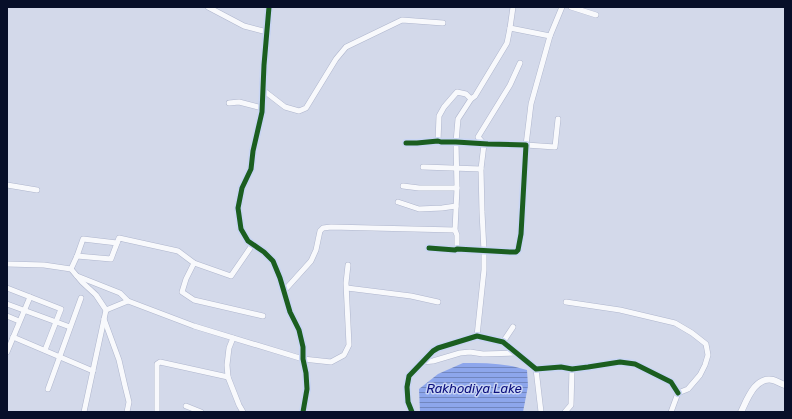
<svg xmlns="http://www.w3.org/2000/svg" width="792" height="419" font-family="Rubik,sans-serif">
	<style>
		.water { fill: url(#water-rules) }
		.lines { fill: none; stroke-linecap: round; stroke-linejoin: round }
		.minor-casing { stroke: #afb6cd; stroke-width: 6 }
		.tertiary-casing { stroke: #afb6cd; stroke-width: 7 }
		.minor { stroke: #f8f9fc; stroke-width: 5 }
		.tertiary { stroke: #f8f9fc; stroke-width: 6 }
		.cycleway-casing { stroke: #c9d5f4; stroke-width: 8 }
		.cycleway { stroke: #1b5e20; stroke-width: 5 }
		.labels { text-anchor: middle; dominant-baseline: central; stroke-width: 3; stroke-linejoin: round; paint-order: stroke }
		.water-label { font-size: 13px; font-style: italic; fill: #0c107e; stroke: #c9d5f4 }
	</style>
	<defs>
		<pattern id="water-rules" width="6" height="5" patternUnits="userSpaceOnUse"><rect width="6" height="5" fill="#8da6ec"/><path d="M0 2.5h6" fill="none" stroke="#7186bf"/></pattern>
	</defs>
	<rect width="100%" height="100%" fill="#d3d9ea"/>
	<!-- water -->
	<path class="water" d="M463 363C485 363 506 363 527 370L528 386 523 412H420L419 389 438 374Z"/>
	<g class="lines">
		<!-- minor casing -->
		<g class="minor-casing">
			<g id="minor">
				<path d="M208 7 244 26 267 32"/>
				<path d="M513 7 510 28 550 36"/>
				<path d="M571 7 596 15"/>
				<path d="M263 90 285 107 299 111 306 108 336 59 346 47 402 20 443 23"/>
				<path d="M229 103 239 102 262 108"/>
				<path d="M558 119 555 147 526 145 531 104 550 36 562 7"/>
				<path d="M438 141 439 116 444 107 457 92 466 94 471 99"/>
				<path d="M406 143H417L438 141 441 142H456L488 144 526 145 521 234 518 250 516 252H510L457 249 455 250 429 248"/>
				<path d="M423 167 481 169"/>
				<path d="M7 185 37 190"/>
				<path d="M403 186 419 188H457"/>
				<path d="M398 202 419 209 442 208 456 206"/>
				<path d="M457 249V235L455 230 457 188 456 142 458 119 471 99 475 96 507 43 510 28"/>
				<path d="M77 256 83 239 117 243"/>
				<path d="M194 263 231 276 253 244"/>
				<path d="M7 264 44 265 71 269 82 282 96 295 106 310 84 412"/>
				<path d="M71 269 77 256 111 259 119 238 178 251 194 263 186 279 182 292 194 300 263 316"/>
				<path d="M77 276 120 293 128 301 194 326 303 359 331 362 344 355 349 345 346 283 348 265"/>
				<path d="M7 288 61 309 45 350"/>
				<path d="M347 288 411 296 438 302"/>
				<path d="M284 291 311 261 316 250 320 231 323 228 331 227 455 230"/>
				<path d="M566 302 620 310 675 323 692 333 706 344 708 355 705 365 700 375 688 389 678 393 671 412"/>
				<path d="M7 304 70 327"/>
				<path d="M106 310 128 301"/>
				<path d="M7 316 19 321"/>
				<path d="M104 319 119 360 125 386 129 402 127 412"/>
				<path d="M477 336 484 270V251L482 212 481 169 484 144 478 137 510 85 520 63"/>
				<path d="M13 337 93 371"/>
				<path d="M233 338 229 348 227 365 228 377 239 405 243 412"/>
				<path d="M503 342 513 327"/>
				<path d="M7 352 30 297"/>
				<path d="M422 362 433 361 460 353 470 352 483 354 517 353"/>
				<path d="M536 369 541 412"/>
				<path d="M48 389 81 298"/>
				<path d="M186 406 201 412"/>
				<path d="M157 412V364L160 362 228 377"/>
				<path d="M412 412 408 402 407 387 409 376 433 351 438 348 477 336 503 342 536 369 561 367 572 369 588 367 620 362 635 364 671 382 678 393"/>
				<path d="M565 412 571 405 572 369"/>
			</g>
		</g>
		<!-- tertiary casing -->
		<g class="tertiary-casing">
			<g id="tertiary">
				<path d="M269 7 264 65 262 112 253 151 251 169 242 188 238 208 241 229 248 241 264 252 273 261 280 278 290 312 299 330 303 347V359L306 373 307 389 303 412"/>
				<path d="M741 412C747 400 755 376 773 380 777 381 781 384 785 385"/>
			</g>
		</g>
		<!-- minor -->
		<use href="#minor" class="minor"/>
		<!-- tertiary -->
		<use href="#tertiary" class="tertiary"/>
		<!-- cycleway casing -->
		<g class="cycleway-casing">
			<g id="cycleway">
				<path d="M269 7 264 65 262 112 253 151 251 169 242 188 238 208 241 229 248 241 264 252 273 261 280 278 290 312 299 330 303 347V359L306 373 307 389 303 412"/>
				<path d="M406 143H417L438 141 441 142H456L488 144 526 145 521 234 518 250 516 252H510L457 249 455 250 429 248"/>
				<path d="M412 412 408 402 407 387 409 376 433 351 438 348 477 336 503 342 536 369 561 367 572 369 588 367 620 362 635 364 671 382 678 393"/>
			</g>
		</g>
		<!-- cycleway -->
		<use href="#cycleway" class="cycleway"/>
	</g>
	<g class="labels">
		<!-- water labels -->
		<g class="water-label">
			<text x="474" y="388">Rakhodiya Lake</text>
		</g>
	</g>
	<!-- border -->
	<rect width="792" height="419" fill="none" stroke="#070f29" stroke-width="16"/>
</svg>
